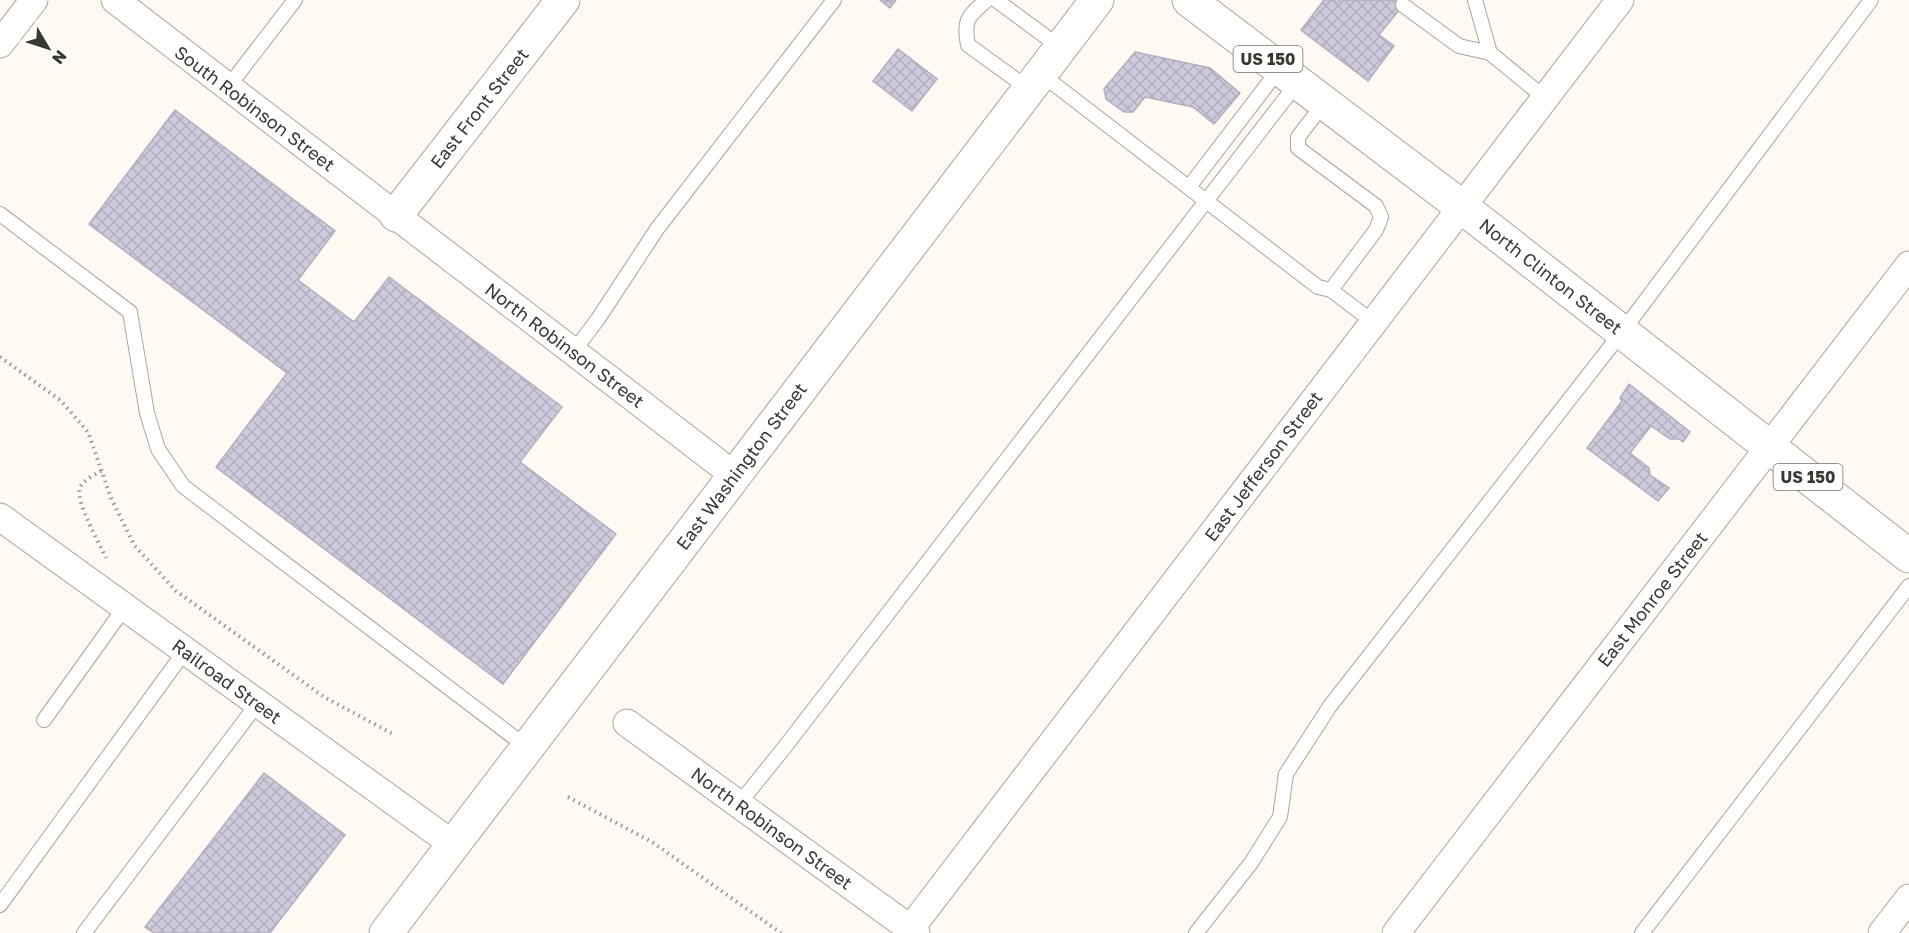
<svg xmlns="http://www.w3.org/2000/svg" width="1909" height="933" font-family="'Golos Text',sans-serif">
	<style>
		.building { fill: url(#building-cross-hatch); stroke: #b2aec0; stroke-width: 1.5 }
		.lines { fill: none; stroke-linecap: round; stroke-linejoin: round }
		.service-casing { stroke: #afa495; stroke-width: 16 }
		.minor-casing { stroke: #afa495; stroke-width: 29 }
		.tertiary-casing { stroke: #afa495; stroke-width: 35 }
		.secondary-casing { stroke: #afa495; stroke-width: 35 }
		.primary-casing { stroke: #afa495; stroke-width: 35 }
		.path { stroke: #98938d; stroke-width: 4; stroke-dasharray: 1.5 4.5; stroke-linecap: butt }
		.service { stroke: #fff; stroke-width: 14 }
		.minor { stroke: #fff; stroke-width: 27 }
		.tertiary { stroke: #fff; stroke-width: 33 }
		.secondary { stroke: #fff; stroke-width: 33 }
		.primary { stroke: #fff; stroke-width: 33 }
		.labels { text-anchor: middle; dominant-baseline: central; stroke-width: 4.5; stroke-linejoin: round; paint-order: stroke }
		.shield { fill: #fff; stroke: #76736f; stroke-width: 1.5 }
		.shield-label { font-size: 16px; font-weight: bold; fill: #3b3731 }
		.street-label { font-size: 18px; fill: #3b3731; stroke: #fff }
	</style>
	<defs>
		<pattern id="building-cross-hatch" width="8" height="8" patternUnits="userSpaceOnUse" patternTransform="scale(1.5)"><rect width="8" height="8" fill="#cecadc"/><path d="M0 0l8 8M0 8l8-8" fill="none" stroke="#b2aebd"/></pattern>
	</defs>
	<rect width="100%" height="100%" fill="#fef9f3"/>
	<!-- building -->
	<g class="building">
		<path d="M880 0H896L890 8Z"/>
		<path d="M1324 0H1334L1337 2 1339 0H1407L1379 35 1394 46 1368 81 1301 30Z"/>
		<path d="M898 49 937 79 912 111 873 81Z"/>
		<path d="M1135 52 1210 68 1240 93 1214 124 1193 107 1145 97 1133 112H1124L1106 99 1104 89Z"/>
		<path d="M175 110 335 231 298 280 354 322 389 277 562 407 520 462 616 534 503 684 216 467 287 373 89 224Z"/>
		<path d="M1629 384 1690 432 1683 442 1679 439H1670L1651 426 1630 453 1649 468 1650 475 1669 488 1658 501 1587 448 1622 401 1620 398Z"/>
		<path d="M264 773 345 835 270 933H154L145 927Z"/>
	</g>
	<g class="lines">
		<!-- service casing -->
		<g class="service-casing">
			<g id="service">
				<path d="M987 0C968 16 963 20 968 45L1029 89"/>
				<path d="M996 0 1061 48"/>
				<path d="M1475 0 1490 53 1545 98"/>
				<path d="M1403 5 1459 46 1490 53"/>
				<path d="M1041 74 1318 287 1331 290"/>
				<path d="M228 87 295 0"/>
				<path d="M1325 102 1298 137V148L1376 206 1381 217 1376 230 1331 290 1373 322"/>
				<path d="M1189 187 1280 68"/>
				<path d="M0 214 130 312 147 413 158 449 183 486 528 748"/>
				<path d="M573 352 598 319 657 229 834 0"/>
				<path d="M44 720 125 607"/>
				<path d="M738 805 784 748 1298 82"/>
				<path d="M0 905 185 651"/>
				<path d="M84 933 258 703"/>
				<path d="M1196 933 1251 863 1280 817 1286 774 1330 706 1622 332 1871 0"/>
				<path d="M1642 933 1909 586"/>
			</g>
		</g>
		<!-- minor casing -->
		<g class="minor-casing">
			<g id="minor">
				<path d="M115 0 734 475"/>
				<path d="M0 44 34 0"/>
				<path d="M0 517 454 845"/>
				<path d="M627 723 916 933"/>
				<path d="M907 933 1620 0"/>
				<path d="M1396 933 1909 265"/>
				<path d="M1882 933 1909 898"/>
			</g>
		</g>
		<!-- tertiary casing -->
		<g class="tertiary-casing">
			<path id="tertiary" d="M396 215 563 0"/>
		</g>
		<!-- secondary casing -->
		<g class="secondary-casing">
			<path id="secondary" d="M386 933 1097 0"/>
		</g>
		<!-- primary casing -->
		<g class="primary-casing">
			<path id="primary" d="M1189 0 1462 207 1909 556"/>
		</g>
		<!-- path -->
		<g class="path">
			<path d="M0 357 60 400 88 432 111 498 134 545 176 591 324 697 393 734"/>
			<path d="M101 471C94 475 83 480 80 488 75 502 100 544 106 558"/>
			<path d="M568 797 652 842 781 933"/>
		</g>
		<!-- service -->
		<use href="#service" class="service"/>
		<!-- minor -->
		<use href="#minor" class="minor"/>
		<!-- tertiary -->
		<use href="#tertiary" class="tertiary"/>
		<!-- secondary -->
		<use href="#secondary" class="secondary"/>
		<!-- primary -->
		<use href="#primary" class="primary"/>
	</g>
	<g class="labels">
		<!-- shield labels -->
		<g class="shield">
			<rect x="1233.5" y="46" width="69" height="26" rx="4.5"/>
			<rect x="1773.5" y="464" width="69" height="26" rx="4.5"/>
		</g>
		<g class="shield-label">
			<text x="1268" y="59">US 150</text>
			<text x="1808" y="477">US 150</text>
		</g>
		<!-- street labels -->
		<g class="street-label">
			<text transform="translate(255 108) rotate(37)">South Robinson Street</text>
			<text transform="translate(479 108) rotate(-52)">East Front Street</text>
			<text transform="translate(1551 276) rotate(38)">North Clinton Street</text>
			<text transform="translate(565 345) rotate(37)">North Robinson Street</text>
			<text transform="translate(741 466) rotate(-53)">East Washington Street</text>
			<text transform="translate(1263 466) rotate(-53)">East Jefferson Street</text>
			<text transform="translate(1652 599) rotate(-52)">East Monroe Street</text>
			<text transform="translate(227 681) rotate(36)">Railroad Street</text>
			<text transform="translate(772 828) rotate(36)">North Robinson Street</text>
		</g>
	</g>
	<!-- north arrow -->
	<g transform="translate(48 48) rotate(129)" stroke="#ffffff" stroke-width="4.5" paint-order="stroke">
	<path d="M0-4.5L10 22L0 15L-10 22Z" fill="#3b3731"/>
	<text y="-9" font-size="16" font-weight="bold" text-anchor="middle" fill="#3b3731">N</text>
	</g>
</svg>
